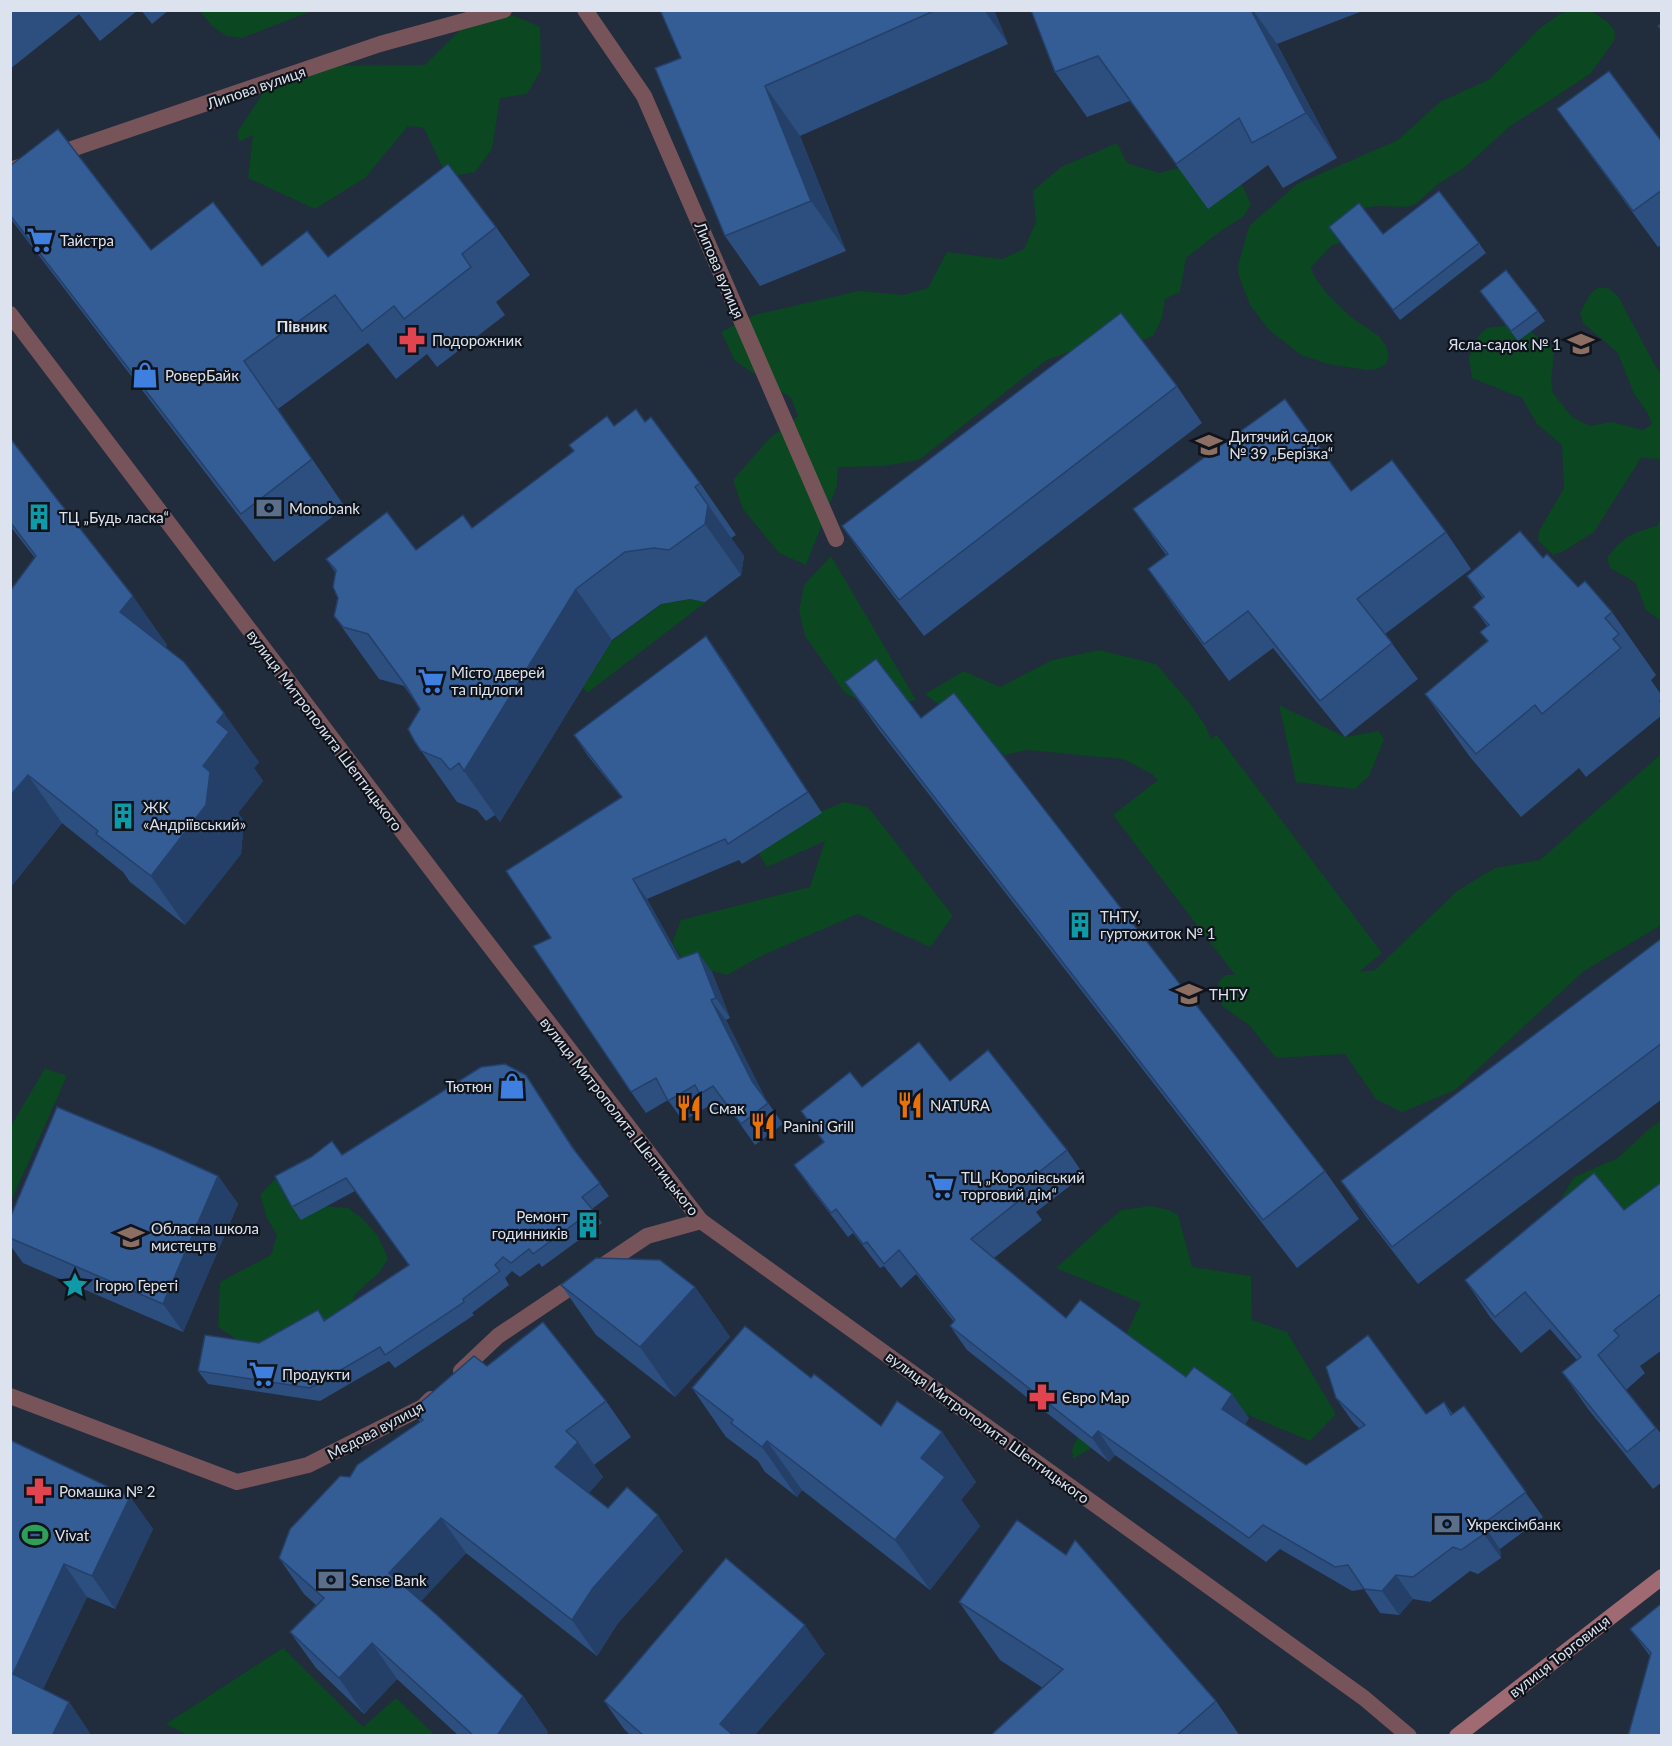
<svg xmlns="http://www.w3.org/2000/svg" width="1672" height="1746" font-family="Lato,sans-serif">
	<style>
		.green { fill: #0b4721 }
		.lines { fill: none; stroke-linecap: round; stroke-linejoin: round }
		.minor { stroke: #775459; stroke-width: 16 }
		.secondary { stroke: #a06a72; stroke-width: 16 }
		.wall { fill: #2d4f80 }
		.shaded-wall { fill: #244068 }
		.building { fill: #345c95; stroke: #244068; stroke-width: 1.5 }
		.labels { text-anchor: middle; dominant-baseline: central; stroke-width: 4.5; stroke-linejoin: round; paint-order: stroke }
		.street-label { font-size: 15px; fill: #dce3ee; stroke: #0f141c }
		.poi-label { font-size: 15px; fill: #dce3ee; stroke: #0f141c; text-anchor: start }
		.neighbourhood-label { font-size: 16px; font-weight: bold; fill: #dce3ee; stroke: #0f141c }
	</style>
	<rect width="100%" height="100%" fill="#212c3c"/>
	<!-- green -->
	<g class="green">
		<path d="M200 11H312L242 38 227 36 212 26Z"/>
		<path d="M1570 11H1591L1608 22 1615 31 1614 41 1590 74 1509 127 1464 168 1439 183 1416 204 1406 207 1377 206 1356 209 1351 241 1332 245 1311 267 1314 276 1328 295 1351 317 1379 336 1386 346 1389 355 1386 364 1377 369 1367 370 1328 364 1301 355 1269 330 1250 305 1239 276 1238 266 1249 226 1297 184 1398 140 1440 102 1490 79 1540 28 1560 14Z"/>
		<path d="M498 15H512L540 27 541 70 527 94 500 98 492 149 475 172 447 177 424 128 408 126 365 178 315 209 248 178 253 135 239 142 238 131 263 93 277 82 305 66 425 65 468 22Z"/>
		<path d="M1117 143 1127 163 1159 173 1201 162 1233 166 1251 204 1244 216 1218 233 1186 258 1180 292 1165 299 1162 318 1153 336 1118 349 1081 347 1045 361 919 460 883 466 838 467 837 486 806 565 779 553 743 509 733 480 769 439 798 416 791 398 735 361 721 332 754 315 859 291 903 295 928 288 947 252 1002 259 1024 249 1036 222 1033 191 1061 167Z"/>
		<path d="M1599 287 1610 289 1618 296 1657 369 1661 374V459L1641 458 1594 532 1562 552 1553 555 1538 540 1539 531 1564 488 1562 445 1537 424 1522 398 1472 378 1469 357 1479 335 1487 328 1510 325 1531 332 1550 345 1554 353 1551 382 1553 393 1572 417 1590 426 1611 422 1643 430 1652 424 1647 412 1634 394 1618 353 1583 323 1580 313 1591 293Z"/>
		<path d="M1661 519V621L1646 610 1635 582 1610 568 1607 558C1623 537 1631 533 1657 526Z"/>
		<path d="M831 556 916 700 877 709 845 693 805 636 799 611 804 585Z"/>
		<path d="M670 598 674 602 690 599 706 602 587 693 582 686 599 663 593 655Z"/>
		<path d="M1099 650 1156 664 1188 701 1205 725 1211 739 1217 735 1382 953 1359 972 1375 970 1457 891 1495 868 1540 860 1661 754V925L1584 971 1455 1090 1402 1112 1376 1099 1345 1054 1276 1058 1249 1025 1222 1006 1218 983 1225 975H1235L1113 815 1158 780 1152 774 1123 759 1027 750 1005 755 925 694 964 671 1000 687 1052 660Z"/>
		<path d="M1279 705 1345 737 1379 731 1384 740 1369 776 1355 789 1296 782Z"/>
		<path d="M844 802 868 807 953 916 930 947 858 914 763 955 727 975 686 964 672 943 681 920 810 887 825 841 767 867 750 840Z"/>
		<path d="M45 1068 67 1076 11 1201V1126Z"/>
		<path d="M1661 1121V1201L1559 1226 1561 1199 1574 1177 1618 1158 1650 1128Z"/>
		<path d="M301 1165 309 1205 348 1208 363 1219 378 1236 388 1259 378 1274 355 1294 345 1330 254 1351 218 1327 220 1282 271 1255 277 1235 267 1218 260 1195 276 1178Z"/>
		<path d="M1151 1206 1169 1210 1178 1215 1192 1267 1251 1276 1252 1320 1287 1332 1336 1414 1310 1441 1208 1398 1141 1442 1091 1448 1073 1459 1072 1449 1141 1303 1056 1268 1121 1210Z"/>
		<path d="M283 1648 363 1727 396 1698 435 1735 189 1736 166 1724Z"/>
	</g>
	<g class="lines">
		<!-- minor -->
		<g class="minor">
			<path d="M585 10 644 96 836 539"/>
			<path d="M10 170 380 44 504 10"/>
			<path d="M10 314 452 897 701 1221 1364 1698 1409 1736"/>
			<path d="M461 1371 498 1336 647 1236 701 1221"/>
			<path d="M10 1396 237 1482 308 1465 423 1407 431 1399"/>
		</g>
		<!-- secondary -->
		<path class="secondary" d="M1457 1736 1662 1577"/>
	</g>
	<!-- wall -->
	<g class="wall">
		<path d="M10 10H138L100 41 79 14 10 69Z"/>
		<path d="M141 10H169L152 24Z"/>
		<path d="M660 10H994L1008 44 800 136 846 251 760 286 725 236 681 58Z"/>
		<path d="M1031 10H1365L1277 44 1337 158 1283 188 1268 165 1208 209 1130 101 1087 117 1055 72Z"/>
		<path d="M1557 109 1662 142V245L1658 247 1583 145Z"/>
		<path d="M10 166 151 250 262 266 328 257 496 227 530 275 496 302 505 315 437 367 427 354 396 379 368 343 278 409 345 507 274 562 10 218Z"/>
		<path d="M1329 227 1383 234 1479 243 1486 253 1400 320Z"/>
		<path d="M1480 291 1538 311 1545 321 1518 341Z"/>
		<path d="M1177 386 1202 423 924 636 868 563 842 526Z"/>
		<path d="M645 422 700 483 736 535 731 538 744 556 741 575 705 602 690 599 661 604 612 640 500 822 495 815 486 821 477 810 457 802 415 742 420 709 404 686 379 679 334 616 338 598 335 572 326 559 416 550 472 528 614 426Z"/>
		<path d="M10 438 167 645 166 647 259 762 254 768 263 781 238 813 244 821 241 854 185 925 130 882 123 872 62 823 10 888V591L35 558 10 526Z"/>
		<path d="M1133 509 1446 532 1471 569 1385 634 1418 679 1345 737 1273 648 1229 681 1173 605 1148 569 1166 555Z"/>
		<path d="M1543 558 1578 587 1612 612 1656 675 1651 680 1662 696V699L1659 701 1662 705V715L1586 777 1579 768 1521 817 1470 757 1425 694 1487 641 1480 632 1487 626 1473 607 1483 599 1467 576Z"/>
		<path d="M721 657 822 813 742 864 739 860 647 899 680 958 712 972 730 1018 726 1020 766 1100 783 1124 755 1145 728 1107 714 1114 709 1106 683 1121 668 1100 646 1113 631 1092 551 938 621 797 588 756 574 735Z"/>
		<path d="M845 682 1325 1171 1359 1219 1297 1268 879 730Z"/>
		<path d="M1662 938V1099L1418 1284 1367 1218 1341 1181Z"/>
		<path d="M526 1075 577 1153 609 1196 592 1209 602 1223 542 1267 539 1263 520 1277 512 1271 505 1278 509 1285 472 1313 474 1315 395 1368 389 1361 320 1401 208 1384 198 1371 259 1343 318 1310 325 1320 409 1265 355 1191 301 1220 292 1207 342 1155Z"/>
		<path d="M950 1081 1067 1150 1084 1175 1036 1212 1042 1220 994 1258 1066 1318 1186 1377 1249 1418 1245 1424 1306 1465 1360 1429 1353 1422 1336 1398 1426 1414 1444 1402 1453 1414 1464 1406 1543 1517 1500 1549 1501 1558 1478 1574 1470 1571 1430 1602 1413 1599 1399 1615 1380 1613 1364 1589 1352 1591 1280 1549 1266 1562 1115 1455 1109 1462 967 1350 950 1326 954 1322 916 1274 901 1288 884 1266 880 1268 853 1233 848 1237 811 1189 794 1165 823 1142 801 1111 862 1087Z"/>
		<path d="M218 1176 238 1204 183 1332 23 1263 10 1245V1218Z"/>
		<path d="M1662 1182V1350L1640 1366 1645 1373 1626 1390 1662 1435V1482L1653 1489 1588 1409 1562 1372 1577 1360 1550 1329 1521 1353 1490 1317 1465 1280 1624 1210Z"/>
		<path d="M561 1285 695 1287 730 1337 675 1397 596 1335Z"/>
		<path d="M487 1366 606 1401 631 1437 594 1465 603 1477 589 1493 608 1508 683 1551 618 1623 597 1656 466 1553 421 1601 523 1696 548 1732 546 1736H459L397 1679 364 1714 316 1668 290 1632 316 1605 304 1594 279 1558 350 1477 420 1422 412 1410Z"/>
		<path d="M811 1378 881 1426 942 1432 976 1482 961 1500 980 1526 930 1590 802 1490 797 1497 765 1472 758 1461 726 1437 692 1388Z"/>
		<path d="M10 1440 130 1497 153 1529 115 1609 87 1597 43 1689 69 1702 91 1735 10 1736Z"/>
		<path d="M959 1602 1216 1701 1240 1736H990L1043 1688 1000 1660Z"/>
		<path d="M1662 1603 1650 1656 1630 1629Z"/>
		<path d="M825 1654 754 1736H631L624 1729 604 1701Z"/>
	</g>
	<!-- shaded-wall -->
	<g class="shaded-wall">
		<path d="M984 10H994L1008 44Z"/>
		<path d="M1251 10H1253L1277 44 1337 158 1306 113Z"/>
		<path d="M765 86 800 136 846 251 811 201Z"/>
		<path d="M244 361 278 409 345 507 312 459Z"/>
		<path d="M708 505 744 556 741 575 705 524Z"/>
		<path d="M576 589 612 640 500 822 464 771Z"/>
		<path d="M133 596 167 645 154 661 120 612Z"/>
		<path d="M706 636 721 657 822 813 808 792Z"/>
		<path d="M224 713 259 762 254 768 263 781 238 813 244 821 241 854 185 925 151 876 203 766 217 722Z"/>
		<path d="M28 775 62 823 10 888V796Z"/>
		<path d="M633 879 647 899 692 980 678 959Z"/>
		<path d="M698 952 712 972 730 1018 716 998Z"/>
		<path d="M711 1000 726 1020 767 1102 752 1081Z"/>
		<path d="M218 1176 238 1204 183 1332 163 1304Z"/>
		<path d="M695 1287 730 1337 675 1397 640 1347Z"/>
		<path d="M1232 1394 1249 1418 1239 1433 1222 1409Z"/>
		<path d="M1098 1431 1115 1455 1109 1462 1092 1438Z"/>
		<path d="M942 1432 976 1482 961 1500 980 1526 930 1590 895 1540 921 1458Z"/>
		<path d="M767 1441 802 1490 797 1497 762 1447Z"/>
		<path d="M578 1442 603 1477 580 1503 555 1467Z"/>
		<path d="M130 1497 153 1529 115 1609 92 1576Z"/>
		<path d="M658 1515 683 1551 618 1623 597 1656 572 1620 593 1588Z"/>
		<path d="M441 1518 466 1553 414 1609 389 1573Z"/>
		<path d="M1483 1524 1500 1549 1501 1558 1484 1534Z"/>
		<path d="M64 1564 87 1597 35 1706 13 1674Z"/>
		<path d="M1396 1575 1413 1599 1399 1615 1382 1591Z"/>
		<path d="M805 1625 825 1654 754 1736H729L720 1724Z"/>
		<path d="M372 1643 397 1679 364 1714 339 1678Z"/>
		<path d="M523 1696 548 1732 546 1736H497Z"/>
		<path d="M69 1702 91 1735V1736H52Z"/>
	</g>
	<!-- building -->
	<g class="building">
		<path d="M660 10H936L765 86 811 201 725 236 655 68 681 58Z"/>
		<path d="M1031 10H1251L1306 113 1252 143 1239 118 1176 164 1098 56 1055 72Z"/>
		<path d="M1662 23V31L1658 26Z"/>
		<path d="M1609 71 1662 142V190L1633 211 1557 109Z"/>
		<path d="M58 129 151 250 213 202 262 266 307 231 328 257 448 164 496 227 462 254 471 267 404 319 394 306 362 331 335 295 244 361 312 459 241 514 10 215V166Z"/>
		<path d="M1439 191 1479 243 1393 310 1329 227 1359 203 1383 234Z"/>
		<path d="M1506 270 1538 311 1511 331 1480 291Z"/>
		<path d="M1121 313 1177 386 899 600 842 526Z"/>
		<path d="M1285 399 1351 491 1392 460 1446 532 1357 599 1392 643 1320 701 1248 611 1204 644 1148 569 1168 554 1133 509Z"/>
		<path d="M636 409 645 422 651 417 700 483 695 487 708 505 705 524 669 550 654 548 625 552 576 589 464 771 459 763 450 770 441 759 421 751 415 742 408 729 420 709 406 686 368 634 343 627 334 616 338 598 333 587 336 570 326 559 387 512 416 550 463 515 472 528 574 451 569 445 607 416 614 426Z"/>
		<path d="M10 438 53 494 133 596 120 612 184 662 224 713 217 722 229 732 203 766 210 772 206 805 151 876 96 834 98 831 28 775 10 796V591L36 556 10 522Z"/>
		<path d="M1520 531 1543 558 1547 554 1578 587 1585 581 1612 612 1605 618 1619 634 1613 639 1621 648 1542 714 1535 705 1476 754 1425 694 1488 641 1480 632 1489 625 1473 607 1484 597 1467 576Z"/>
		<path d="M706 636 808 792 728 844 725 839 633 879 678 959 698 952 716 998 711 1000 752 1081 768 1103 741 1124 713 1086 700 1094 695 1085 668 1101 656 1078 631 1092 533 946 551 938 506 871 622 797 574 735Z"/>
		<path d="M876 659 921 718 954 693 1325 1171 1263 1220 845 682Z"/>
		<path d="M1662 938V1043L1392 1247 1341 1181Z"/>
		<path d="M919 1042 950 1081 988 1050 1067 1150 1019 1188 1025 1196 971 1239 1066 1318 1080 1300 1186 1377 1194 1367 1232 1394 1222 1409 1306 1465 1365 1425 1336 1398 1326 1367 1368 1335 1426 1414 1444 1402 1451 1415 1464 1406 1526 1492 1483 1524 1484 1534 1461 1550 1453 1547 1413 1577 1396 1575 1382 1591 1364 1589 1348 1565 1335 1567 1263 1525 1249 1538 1098 1431 1092 1438 950 1326 955 1320 899 1250 884 1264 867 1242 863 1244 836 1209 831 1213 794 1165 824 1142 801 1111 850 1072 862 1087Z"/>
		<path d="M505 1064 526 1075 572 1147 600 1183 582 1197 593 1210 533 1254 529 1249 511 1263 503 1257 495 1265 500 1271 463 1299 464 1302 385 1355 380 1347 310 1388 198 1371 205 1335 259 1343 318 1310 324 1321 409 1265 346 1178 292 1207 275 1176 311 1157 332 1141 342 1155 481 1067Z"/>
		<path d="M57 1107 163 1151 218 1176 163 1304 10 1238V1218Z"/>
		<path d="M1594 1173 1624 1210 1662 1182V1293L1614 1330 1619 1336 1598 1355 1656 1428 1627 1452 1562 1372 1581 1357 1525 1292 1495 1317 1465 1280Z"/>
		<path d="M596 1258 660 1260 695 1287 640 1347 561 1285Z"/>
		<path d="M543 1322 606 1401 566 1431 578 1442 555 1467 608 1508 627 1487 658 1515 593 1588 572 1620 441 1518 389 1573 437 1615 523 1696 497 1736H474L372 1643 339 1678 290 1632 324 1598 279 1558 290 1529 340 1476 350 1477 357 1465 423 1420 412 1410 474 1356 487 1366Z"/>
		<path d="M745 1326 811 1378 814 1374 881 1426 897 1401 942 1432 921 1458 945 1477 895 1540 767 1441 762 1447 731 1423 733 1420 692 1388Z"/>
		<path d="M10 1440 130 1497 92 1576 64 1564 13 1674 69 1702 52 1736H10Z"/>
		<path d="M1017 1520 1066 1555 1075 1540 1216 1701 1176 1736H990L1063 1669 959 1602Z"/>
		<path d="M726 1558 805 1625 720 1724 734 1736H644L604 1701Z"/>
		<path d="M1662 1603V1736H1628L1651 1653 1630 1629Z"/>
	</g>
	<!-- icons -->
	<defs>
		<g id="supermarket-bare" transform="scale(2.07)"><path d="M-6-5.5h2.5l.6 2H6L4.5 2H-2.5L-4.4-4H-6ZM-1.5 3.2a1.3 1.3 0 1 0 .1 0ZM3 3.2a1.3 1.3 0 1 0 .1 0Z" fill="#3f7fe0" stroke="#0f141c" stroke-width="2.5" paint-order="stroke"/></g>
		<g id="pharmacy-bare" transform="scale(2.07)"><path d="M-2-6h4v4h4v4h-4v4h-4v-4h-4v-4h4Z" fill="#e0444e" stroke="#0f141c" stroke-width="2.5" paint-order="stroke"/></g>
		<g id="school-bare" transform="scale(2.07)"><path d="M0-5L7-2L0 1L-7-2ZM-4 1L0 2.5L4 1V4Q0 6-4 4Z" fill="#8d6e63" stroke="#0f141c" stroke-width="2.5" paint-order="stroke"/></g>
		<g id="shop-bare" transform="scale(2.07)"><path d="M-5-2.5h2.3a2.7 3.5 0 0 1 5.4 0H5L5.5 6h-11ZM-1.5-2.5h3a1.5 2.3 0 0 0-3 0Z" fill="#3f7fe0" stroke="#0f141c" stroke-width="2.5" paint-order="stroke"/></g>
		<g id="bank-bare" transform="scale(2.07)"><path d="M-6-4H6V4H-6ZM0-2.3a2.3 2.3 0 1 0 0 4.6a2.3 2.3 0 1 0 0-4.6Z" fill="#5c6f8a" stroke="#0f141c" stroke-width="2.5" paint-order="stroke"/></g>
		<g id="building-bare" transform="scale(2.07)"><path d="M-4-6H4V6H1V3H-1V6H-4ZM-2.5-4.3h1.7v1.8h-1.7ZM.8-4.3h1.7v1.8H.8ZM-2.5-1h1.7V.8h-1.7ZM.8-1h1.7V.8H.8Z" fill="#0f9aa8" stroke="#0f141c" stroke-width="2.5" paint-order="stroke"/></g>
		<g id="university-bare" transform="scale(2.07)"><path d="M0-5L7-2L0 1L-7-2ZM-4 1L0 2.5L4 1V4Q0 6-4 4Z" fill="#8d6e63" stroke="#0f141c" stroke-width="2.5" paint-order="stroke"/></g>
		<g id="restaurant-bare" transform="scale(2.07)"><path d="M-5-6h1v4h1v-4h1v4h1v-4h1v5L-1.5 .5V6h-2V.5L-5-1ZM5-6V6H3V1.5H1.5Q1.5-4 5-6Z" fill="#e8710a" stroke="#0f141c" stroke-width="2.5" paint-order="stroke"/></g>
		<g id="sight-bare" transform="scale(2.07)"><path d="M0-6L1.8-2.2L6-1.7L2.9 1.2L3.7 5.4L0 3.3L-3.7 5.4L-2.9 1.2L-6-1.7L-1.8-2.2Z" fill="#0f9aa8" stroke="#0f141c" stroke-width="2.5" paint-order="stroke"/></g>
		<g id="stadium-bare" transform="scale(2.07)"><path d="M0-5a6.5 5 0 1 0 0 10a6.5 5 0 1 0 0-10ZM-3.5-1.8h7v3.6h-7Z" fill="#2e9e5b" stroke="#0f141c" stroke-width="2.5" paint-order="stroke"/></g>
	</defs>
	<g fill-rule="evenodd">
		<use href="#supermarket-bare" x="40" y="240"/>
		<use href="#pharmacy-bare" x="412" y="340"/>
		<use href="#school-bare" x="1581" y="344"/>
		<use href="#shop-bare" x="145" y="375"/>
		<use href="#school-bare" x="1209" y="445"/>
		<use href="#bank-bare" x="269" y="508"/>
		<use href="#building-bare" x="39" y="517"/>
		<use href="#supermarket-bare" x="431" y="681"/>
		<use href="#building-bare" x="123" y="816"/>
		<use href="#building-bare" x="1080" y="925"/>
		<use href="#university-bare" x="1189" y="994"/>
		<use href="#shop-bare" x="512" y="1086"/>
		<use href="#restaurant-bare" x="910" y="1105"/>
		<use href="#restaurant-bare" x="689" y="1108"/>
		<use href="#restaurant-bare" x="763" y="1126"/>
		<use href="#supermarket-bare" x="941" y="1186"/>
		<use href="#building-bare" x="588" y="1225"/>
		<use href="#school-bare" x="131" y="1237"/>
		<use href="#sight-bare" x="75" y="1285"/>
		<use href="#supermarket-bare" x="262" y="1374"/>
		<use href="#pharmacy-bare" x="1042" y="1397"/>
		<use href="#pharmacy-bare" x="39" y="1491"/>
		<use href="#bank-bare" x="1447" y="1524"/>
		<use href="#stadium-bare" x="35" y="1535"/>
		<use href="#bank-bare" x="331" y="1580"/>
	</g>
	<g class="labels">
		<!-- street labels -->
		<g class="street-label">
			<text transform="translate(256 87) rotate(-19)">Липова вулиця</text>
			<text transform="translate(720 270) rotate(67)">Липова вулиця</text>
			<text transform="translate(325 730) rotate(53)">вулиця Митрополита Шептицького</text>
			<text transform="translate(620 1116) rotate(52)">вулиця Митрополита Шептицького</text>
			<text transform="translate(988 1427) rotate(36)">вулиця Митрополита Шептицького</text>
			<text transform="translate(375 1430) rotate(-28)">Медова вулиця</text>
			<text transform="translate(1559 1656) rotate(-38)">вулиця Торговиця</text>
		</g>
		<!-- poi labels -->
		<g class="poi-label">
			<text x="60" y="240">Тайстра</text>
			<text x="432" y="340">Подорожник</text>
			<text x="1561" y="344" text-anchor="end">Ясла-садок № 1</text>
			<text x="165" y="375">РоверБайк</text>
			<text x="1229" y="436">Дитячий садок<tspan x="1229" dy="17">№ 39 „Берізка“</tspan></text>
			<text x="289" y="508">Monobank</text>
			<text x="59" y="517">ТЦ „Будь ласка“</text>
			<text x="451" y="672">Місто дверей<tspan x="451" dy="17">та підлоги</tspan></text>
			<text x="143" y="807">ЖК<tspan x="143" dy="17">«Андріївський»</tspan></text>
			<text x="1100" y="916">ТНТУ,<tspan x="1100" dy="17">гуртожиток № 1</tspan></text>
			<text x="1209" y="994">ТНТУ</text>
			<text x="492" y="1086" text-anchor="end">Тютюн</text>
			<text x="930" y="1105">NATURA</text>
			<text x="709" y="1108">Смак</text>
			<text x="783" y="1126">Panini Grill</text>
			<text x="961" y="1177">ТЦ „Королівський<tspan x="961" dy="17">торговий дім“</tspan></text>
			<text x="568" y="1216" text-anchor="end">Ремонт<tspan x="568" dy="17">годинників</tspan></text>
			<text x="151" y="1228">Обласна школа<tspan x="151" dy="17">мистецтв</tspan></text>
			<text x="95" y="1285">Ігорю Гереті</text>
			<text x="282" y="1374">Продукти</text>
			<text x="1062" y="1397">Євро Мар</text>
			<text x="59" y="1491">Ромашка № 2</text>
			<text x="1467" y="1524">Укрексімбанк</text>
			<text x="55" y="1535">Vivat</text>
			<text x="351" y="1580">Sense Bank</text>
		</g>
		<!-- neighbourhood labels -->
		<g class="neighbourhood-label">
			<text x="302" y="325">Півник</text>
		</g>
	</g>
	<!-- border -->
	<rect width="1672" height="1746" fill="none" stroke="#dce3ee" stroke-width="24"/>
</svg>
